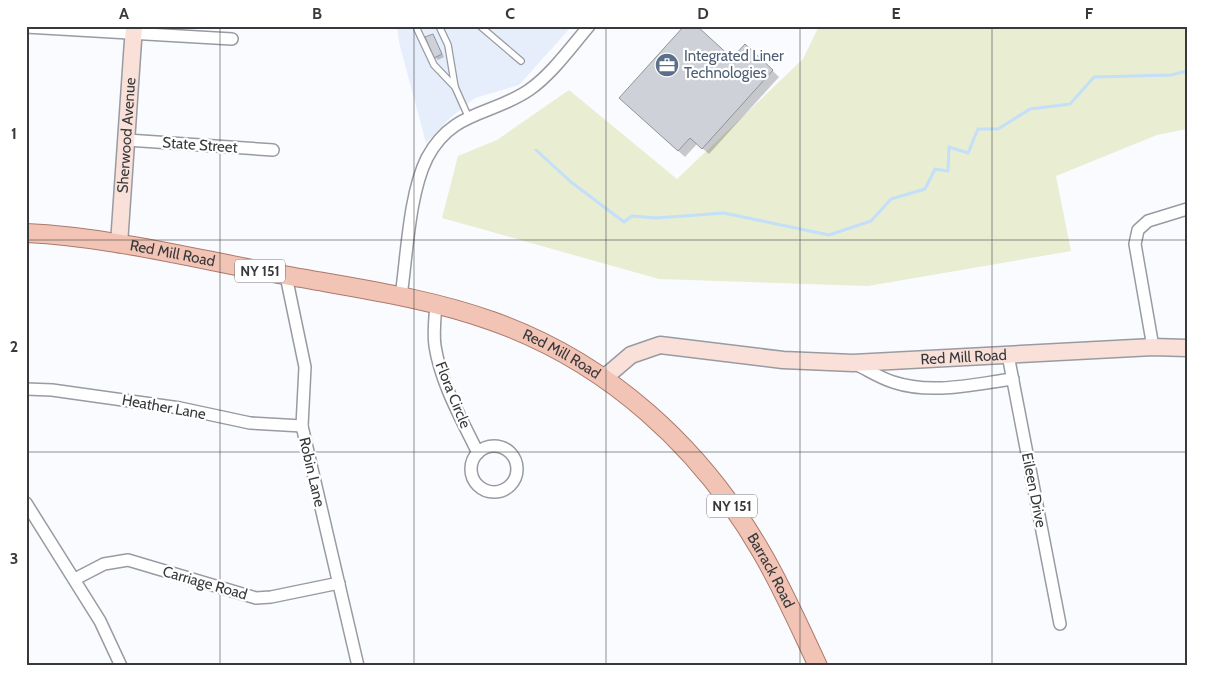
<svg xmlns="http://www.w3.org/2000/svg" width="1213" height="692" font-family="Cabin,sans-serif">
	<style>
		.built { fill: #e7eefb }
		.green { fill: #e9edd1 }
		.shadow { fill: #0003 }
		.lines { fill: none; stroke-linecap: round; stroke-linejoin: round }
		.stream { stroke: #c3dff9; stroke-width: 3 }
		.building { fill: #ced1d7; stroke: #919499 }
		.lane-casing { stroke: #989ba1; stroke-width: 8 }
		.street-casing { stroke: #989ba1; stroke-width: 14 }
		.secondary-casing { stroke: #989ba1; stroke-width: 19 }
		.primary-casing { stroke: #ac796a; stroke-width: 20 }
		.lane { stroke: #fff; stroke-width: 5.5 }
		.street { stroke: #fff; stroke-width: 11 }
		.secondary { stroke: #f9e1da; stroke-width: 16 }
		.primary { stroke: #f2c4b5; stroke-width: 18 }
		.grid { fill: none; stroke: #38393b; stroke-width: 1; stroke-opacity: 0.55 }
		.labels { text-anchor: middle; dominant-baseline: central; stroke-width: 4.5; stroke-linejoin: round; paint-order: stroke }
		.shield { fill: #fff; stroke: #747476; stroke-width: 1 }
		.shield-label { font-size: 14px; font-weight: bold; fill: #38393b }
		.service-label { font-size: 15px; fill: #4e5e75; stroke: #fff; text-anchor: start }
		.street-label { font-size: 15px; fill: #38393b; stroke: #fff }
		.neatline { fill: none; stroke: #38393b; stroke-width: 2 }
		.grid-label { font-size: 16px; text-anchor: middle; font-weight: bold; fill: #38393b }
	</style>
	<rect width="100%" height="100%" fill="#f9fbff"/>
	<!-- built -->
	<path class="built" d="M397 26H572L519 85 475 98 450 118 426 143 399 42Z"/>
	<!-- green -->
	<path class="green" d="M819 26H1187V129L1157 135 1056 176 1071 251 868 286 659 279 442 218 458 156 497 140 569 90 677 179 803 59Z"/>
	<!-- shadow -->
	<g class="shadow">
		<path d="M433 35 444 57 438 60 435 57Z"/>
		<path d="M733 60 772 70 779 77 709 154 697 144 685 157 627 105Z"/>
	</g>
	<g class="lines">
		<!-- stream -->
		<path class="stream" d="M536 150 571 182 624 222 632 216 656 218 724 213 829 235 871 221 891 199 925 189 935 169 948 171 949 147 968 153 978 129H998L1030 109 1070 104 1094 77 1171 75 1187 71"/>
	</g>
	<!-- building -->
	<g class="building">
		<path d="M684 26H697L732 58 745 44 773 70 702 149 690 138 678 151 619 98Z"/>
		<path d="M433 34 442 54 434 58 425 37Z"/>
	</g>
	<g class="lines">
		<!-- lane casing -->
		<g class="lane-casing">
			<g id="lane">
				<path d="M418 26 417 29 434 65 455 87"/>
				<path d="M439 26 448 45 455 87 468 116"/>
				<path d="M480 26 521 61"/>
			</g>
		</g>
		<!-- street casing -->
		<g class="street-casing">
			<g id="street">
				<path d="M26 27 232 39"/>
				<path d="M127 140 273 150"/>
				<path d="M286 276 305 367 302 426 358 666"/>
				<path d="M401 296C407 255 409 194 427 158 452 110 491 116 529 90 552 74 571 47 589 26"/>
				<path d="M436 304C435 318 433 333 435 346 441 384 462 420 478 453"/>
				<path d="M1153 347 1135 244 1138 230 1148 221 1187 209"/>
				<path d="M1008 355 1060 624"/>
				<path d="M855 364C868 370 880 378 893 382 932 395 974 384 1013 379"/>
				<path d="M26 389 52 390 180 408 250 423 302 426"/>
				<circle cx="494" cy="469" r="23"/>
				<path d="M26 503 100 621 121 666"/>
				<path d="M75 579 104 564 128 560 256 598 271 597 339 583"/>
			</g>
		</g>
		<!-- secondary casing -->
		<g class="secondary-casing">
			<g id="secondary">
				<path id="s1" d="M119 244 134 26"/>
				<path id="s2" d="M604 378 631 355 660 345 783 360 853 363 1153 347 1187 348"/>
			</g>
		</g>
		<!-- primary casing -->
		<g class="primary-casing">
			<g id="primary">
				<path id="s3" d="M26 233C113 237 199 260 284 275 354 288 425 297 492 321 608 362 701 447 762 553 783 589 800 628 818 666"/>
			</g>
		</g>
		<!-- lane -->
		<use href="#lane" class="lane"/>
		<!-- street -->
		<use href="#street" class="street"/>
		<!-- secondary -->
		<use href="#secondary" class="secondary"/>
		<!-- primary -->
		<use href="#primary" class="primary"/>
	</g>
	<!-- grid -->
	<path class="grid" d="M220 26V666M414 26V666M606 26V666M800 26V666M992 26V666M26 240H1187M26 452H1187"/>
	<!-- icons -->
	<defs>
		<g id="office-disc" transform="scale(1.25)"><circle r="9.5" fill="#5c6f8a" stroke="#fff"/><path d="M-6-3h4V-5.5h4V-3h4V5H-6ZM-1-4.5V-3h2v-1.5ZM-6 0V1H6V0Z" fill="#fff"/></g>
	</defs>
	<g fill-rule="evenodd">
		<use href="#office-disc" x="667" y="65"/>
	</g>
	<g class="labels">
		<!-- shield labels -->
		<g class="shield">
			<rect x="235" y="259.5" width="50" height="23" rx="4"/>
			<rect x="707" y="494.5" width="50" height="23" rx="4"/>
		</g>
		<g class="shield-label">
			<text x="260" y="271">NY 151</text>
			<text x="732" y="506">NY 151</text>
		</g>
		<!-- service labels -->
		<g class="service-label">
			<text x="684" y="56">Integrated Liner<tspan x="684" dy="17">Technologies</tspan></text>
		</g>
		<!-- street labels -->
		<g class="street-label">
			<text stroke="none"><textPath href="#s1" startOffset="109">Sherwood Avenue</textPath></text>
			<text transform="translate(200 145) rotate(4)">State Street</text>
			<text stroke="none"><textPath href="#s3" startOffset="148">Red Mill Road</textPath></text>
			<text stroke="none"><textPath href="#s3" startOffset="552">Red Mill Road</textPath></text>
			<text stroke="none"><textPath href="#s2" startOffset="371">Red Mill Road</textPath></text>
			<text transform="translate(453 395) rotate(68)">Flora Circle</text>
			<text transform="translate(164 407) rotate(10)">Heather Lane</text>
			<text transform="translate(312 472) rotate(77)">Robin Lane</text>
			<text transform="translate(1034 490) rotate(79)">Eileen Drive</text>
			<text stroke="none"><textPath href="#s3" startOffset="858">Barrack Road</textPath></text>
			<text transform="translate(205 583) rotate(16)">Carriage Road</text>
		</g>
	</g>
	<!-- border -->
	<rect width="1213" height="692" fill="none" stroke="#ffffff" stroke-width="55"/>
	<rect x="28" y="28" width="1158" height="636" class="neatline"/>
	<g class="grid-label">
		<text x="124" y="19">A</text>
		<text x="317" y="19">B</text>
		<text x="510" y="19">C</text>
		<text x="703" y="19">D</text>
		<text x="896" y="19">E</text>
		<text x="1089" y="19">F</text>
		<text x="14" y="139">1</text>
		<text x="14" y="352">2</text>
		<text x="14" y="564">3</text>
	</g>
</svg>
